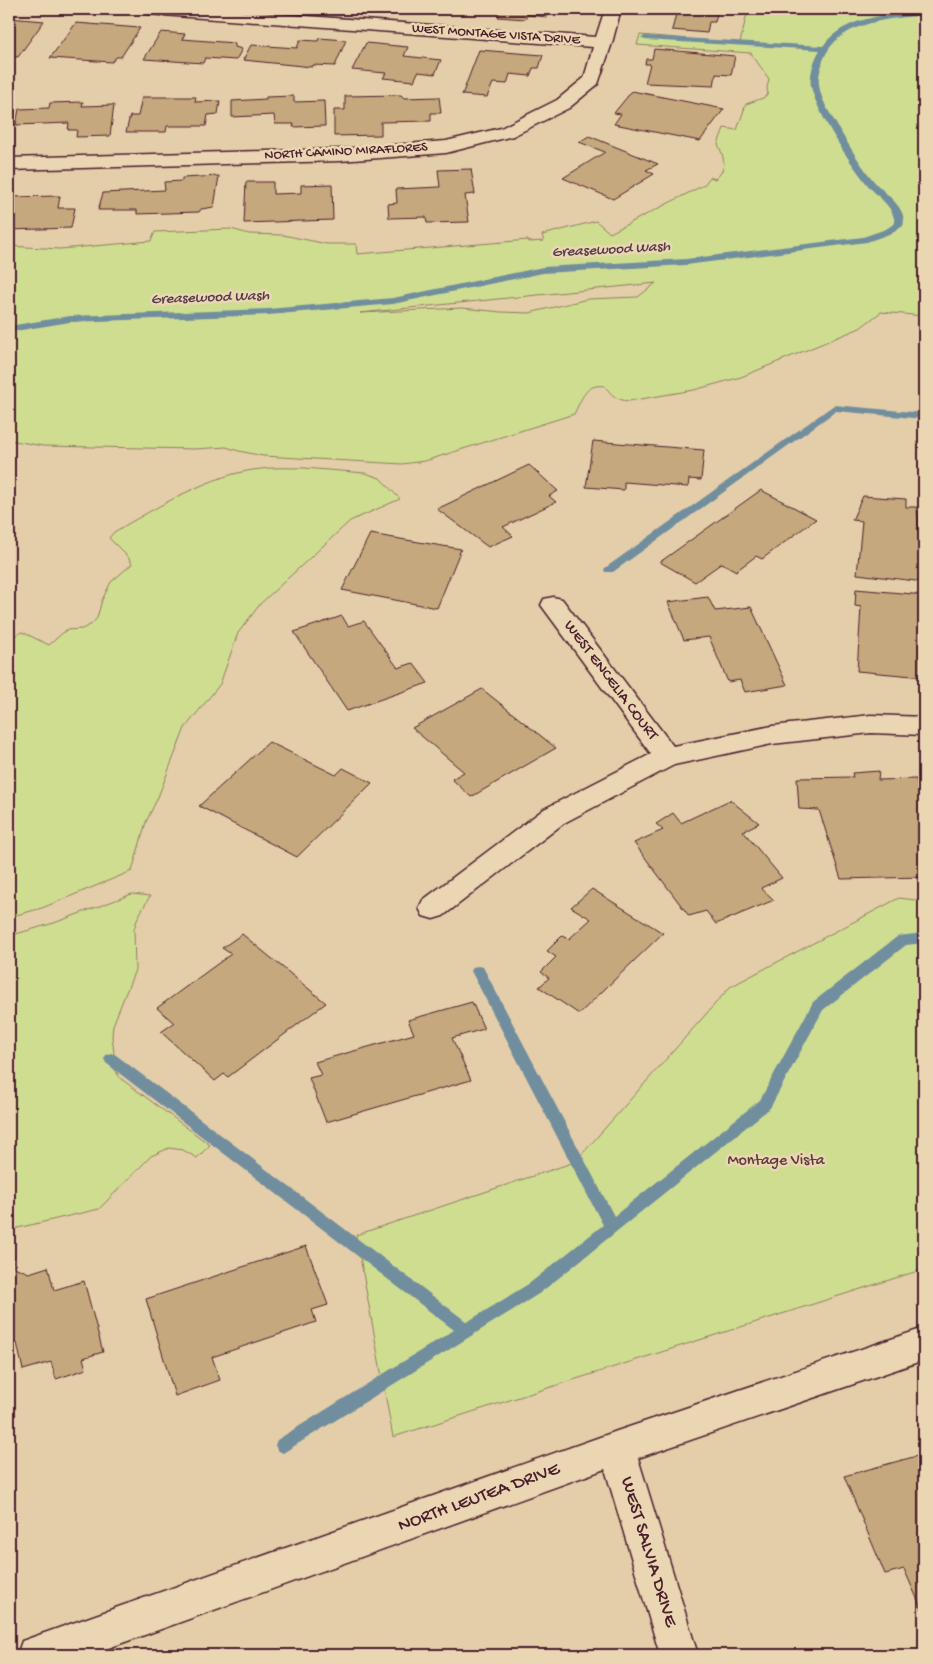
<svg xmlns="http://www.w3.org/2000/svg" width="933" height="1664" font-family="'Gochi Hand',sans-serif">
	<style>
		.green { fill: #cfdd90; stroke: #8c7e5e; fill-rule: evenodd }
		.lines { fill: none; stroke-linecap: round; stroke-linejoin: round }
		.stream { fill: #718e9e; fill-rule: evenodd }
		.building { fill: #c5a87d; stroke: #4a1f2b }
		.minor-casing { stroke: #4a1f2b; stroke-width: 3 }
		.minor { fill: #ebd6b4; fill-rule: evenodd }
		.labels { text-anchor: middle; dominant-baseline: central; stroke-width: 5; stroke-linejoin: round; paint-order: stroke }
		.far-street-label { font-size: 14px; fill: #4a1f2b; stroke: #ebd6b4 }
		.far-water-label { font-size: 15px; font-style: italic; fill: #543b48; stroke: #ebd6b4 }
		.street-label { font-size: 16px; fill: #4a1f2b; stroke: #ebd6b4 }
		.park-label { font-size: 16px; fill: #5e3c3a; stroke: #ebd6b4 }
		.near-street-label { font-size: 19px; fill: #4a1f2b; stroke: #ebd6b4 }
	</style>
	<rect width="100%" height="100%" fill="#e4ceaa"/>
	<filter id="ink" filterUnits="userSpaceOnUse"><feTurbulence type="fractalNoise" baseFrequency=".02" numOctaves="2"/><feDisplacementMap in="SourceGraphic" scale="10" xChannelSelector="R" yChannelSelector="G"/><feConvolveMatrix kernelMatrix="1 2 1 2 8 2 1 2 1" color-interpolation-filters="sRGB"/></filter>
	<g filter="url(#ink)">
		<!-- green -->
		<g class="green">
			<path d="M748 9H924V316L881 312 860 328 741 377 694 390 629 401C617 400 612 396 605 386 585 383 582 399 574 414L425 461 402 464 263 456 239 451 226 447 195 449 43 446 9 440V246L60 249 151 241 155 232 231 229 249 234 283 235 327 244H356L357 254 528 240 529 242 544 241 542 235 596 221 610 233 704 185 710 177 715 179C728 169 724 157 718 144L724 128 737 130 746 104 763 98 768 94 767 88 769 79 751 53 637 45 640 35 740 43ZM656 283 638 297 588 299 529 313 501 312 462 308 360 313Z"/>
			<path d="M304 468 365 473 380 478 400 499 350 521 261 603 238 633 220 684 185 728 158 797 146 822 132 871 42 908 9 917V638L22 632 49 645 66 630 82 629 92 624 97 618 102 600 111 582 132 564 128 557 109 538 114 532C156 508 212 473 261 469 275 467 290 468 304 468Z"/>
			<path d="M132 894 150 896 138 917 134 929 135 970 113 1025 112 1036 114 1053 113 1066 120 1078 210 1145 197 1158 183 1150 169 1148 151 1156 99 1209 9 1230V936L54 923Z"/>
			<path d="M899 898 924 901V1269L393 1437 356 1235 575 1162 730 987Z"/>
		</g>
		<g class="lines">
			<!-- stream -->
			<g class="stream">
				<path d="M924 11V15C887 19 833 22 822 65 820 71 818 78 819 84 820 100 832 116 839 129 850 147 860 164 873 180 883 193 909 208 903 226L892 233 867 242 686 265 543 273 393 304 268 315 70 322 9 332V326L70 316 268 309 393 298 543 267 686 259 863 237 886 229 895 223C893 205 877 197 867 184 848 160 818 115 811 87 809 76 814 59 820 50L645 40 641 38 645 36 823 46C844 16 891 14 924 11Z"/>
				<path d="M834 405 924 413V419L836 411 613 572H605L604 570 605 568Z"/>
				<path d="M924 933V943L906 945 823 1010 770 1108 540 1293 283 1453 277 1450 275 1445 277 1440 454 1330 106 1063 104 1059 106 1055 111 1053 116 1055 467 1322 530 1283 603 1225 471 971 473 967 478 966 483 967 614 1216 760 1100 813 1002 898 936Z"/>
			</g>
		</g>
		<!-- building -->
		<g class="building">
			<path d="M463 9H550L547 17 527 15 525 19 498 17 499 13Z"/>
			<path d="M660 9H718L715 22H709L707 33 672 30 677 10Z"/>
			<path d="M9 18 44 21 18 57 9 56Z"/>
			<path d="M76 23 140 28 121 57H116L112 62 50 58Z"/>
			<path d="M161 32 185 34 182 39 235 43V47L242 49 236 60 205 58 203 63 144 59Z"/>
			<path d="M319 38 346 40 335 66 313 65 312 67 243 60 251 45 297 48 300 40 318 41Z"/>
			<path d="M366 43 408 47 404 56 441 60 435 74 418 72 414 81 383 78 386 73 352 70Z"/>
			<path d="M654 49 735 56 731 75 716 74 714 86 645 83 650 64H645L646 59H652Z"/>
			<path d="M479 50 543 55 539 68H533L530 76 510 74 507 84 493 83 487 97 462 95Z"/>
			<path d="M632 91 724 109 700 141 614 124 621 114 614 113Z"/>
			<path d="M401 95 404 98 439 97 441 113H431V121L381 122V135L334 136V110H345V96Z"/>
			<path d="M294 96V102L324 101 325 126 293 127 294 124H275L274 115 232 117V101L266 99V97Z"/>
			<path d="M142 97H196L195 102 220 101 218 114 208 115 206 126H167L166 132H126L130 116H138Z"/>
			<path d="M83 102 82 106 114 105 110 136 76 137 77 130H68L69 123 16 125 19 109 49 108 50 103Z"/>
			<path d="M589 136 658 164 646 170 654 174 613 199 563 178 605 152 579 142Z"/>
			<path d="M471 169 475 194 465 195 469 222 427 223 426 217 389 218 388 204 397 203 396 189 440 187 438 170Z"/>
			<path d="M219 176 214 207 201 209 199 212 137 214V210H98L103 193 165 190 164 182 182 181V178Z"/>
			<path d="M246 182H273V194L301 193V185L332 184 333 220 244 223Z"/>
			<path d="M60 196 58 208H75L71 228 9 230V197Z"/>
			<path d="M593 441 704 450 701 480 689 479 688 487 624 482V490L586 487Z"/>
			<path d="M529 465 558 491 549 496 556 502 503 527 513 536 488 547 437 509Z"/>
			<path d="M761 490 816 519 762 559 756 556 736 571 722 563 695 582 660 562Z"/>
			<path d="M863 496 906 499V507H917L921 556H924V582L857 574 862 521 852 520Z"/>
			<path d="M370 534 461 549 437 608 342 590Z"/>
			<path d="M856 589 924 595V677L857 671 861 607 855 606Z"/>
			<path d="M708 597 715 611 751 607 787 685 745 692 740 680 728 682 709 637 684 640 668 602Z"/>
			<path d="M342 616 348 626 364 621 398 668 413 663 428 683 347 711 294 632Z"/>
			<path d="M482 689 556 748 471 797 452 779 464 772 412 728Z"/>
			<path d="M269 742 336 775 343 768 372 783 297 857 199 806Z"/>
			<path d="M879 771 878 780 916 779 924 815V877L841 879 819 810 799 809 797 778 853 777 852 773Z"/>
			<path d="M730 800 759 823 743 831 782 878 761 888 774 900 716 924 706 911 689 916 634 843 663 830 656 824 673 813 681 823Z"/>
			<path d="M592 889 663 933 579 1014 539 987 549 978 541 972 556 957 547 951 562 936 569 939 591 919 571 907Z"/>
			<path d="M242 934 326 1003 228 1077 224 1074 215 1081 161 1032 174 1023 157 1008 231 954 222 948Z"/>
			<path d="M472 1002 484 1029 452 1038 471 1080 326 1122 309 1078 321 1075 315 1062 414 1034 408 1020Z"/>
			<path d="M306 1246 328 1305 312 1310 316 1322 212 1357 220 1380 175 1396 146 1299Z"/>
			<path d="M13 1256 14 1267 29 1273 48 1267 54 1290 84 1281 103 1352 83 1358 86 1369 56 1379 51 1362 23 1370 17 1343 9 1345V1257Z"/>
			<path d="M924 1454V1611L923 1612 904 1569 885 1574 844 1476Z"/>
		</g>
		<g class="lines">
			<!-- minor casing -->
			<g class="minor-casing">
				<g id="minor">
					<path d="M141 9H212L596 37 605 9H621L612 43 598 84 569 108 513 136 446 153 340 161 9 170V158L340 149 446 141 501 128 557 100 584 78 593 47 149 14 143 13Z"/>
					<path d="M553 597 562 599 673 746 772 726 871 715 924 717V735L871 733 772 744 674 765 564 823 443 916 433 919 423 916 419 908 423 900 544 809 651 754 541 605 544 599Z"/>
					<path d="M924 1328V1360L638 1458 698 1655H660L605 1469 89 1655H17L22 1641 36 1636 617 1431Z"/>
				</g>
			</g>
			<!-- minor -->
			<use href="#minor" class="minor"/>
		</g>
	</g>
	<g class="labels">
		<!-- far-street labels -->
		<g class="far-street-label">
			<text transform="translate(496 35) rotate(4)">WEST MONTAGE VISTA DRIVE</text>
			<text transform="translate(346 152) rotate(-3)">NORTH CAMINO MIRAFLORES</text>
		</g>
		<!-- far-water labels -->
		<g class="far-water-label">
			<text transform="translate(611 250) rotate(-3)">Greasewood Wash</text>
			<text transform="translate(210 298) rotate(-2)">Greasewood Wash</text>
		</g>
		<!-- street labels -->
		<g class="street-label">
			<text transform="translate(610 681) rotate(53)">WEST ENCELIA COURT</text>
		</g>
		<!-- park labels -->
		<g class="park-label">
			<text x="776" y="1161">Montage Vista</text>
		</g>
		<!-- near-street labels -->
		<g class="near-street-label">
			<text transform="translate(479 1498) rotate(-20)">NORTH LEUTEA DRIVE</text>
			<text transform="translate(648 1552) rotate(73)">WEST SALVIA DRIVE</text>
		</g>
	</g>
	<!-- margin -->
	<rect width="933" height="1664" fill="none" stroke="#ebd6b4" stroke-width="30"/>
	<rect x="15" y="15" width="903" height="1634" fill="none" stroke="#4a1f2b" stroke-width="2" filter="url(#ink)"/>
</svg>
